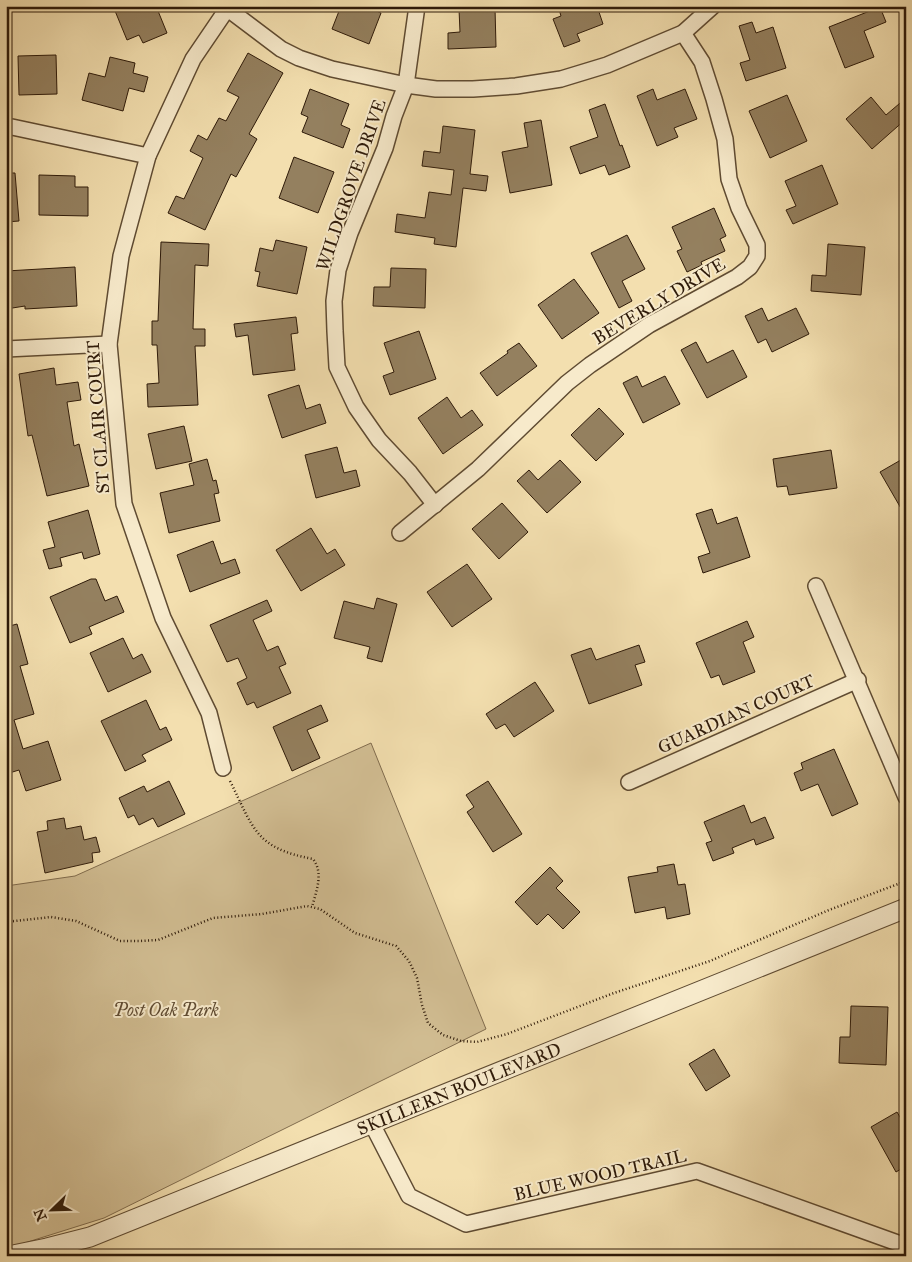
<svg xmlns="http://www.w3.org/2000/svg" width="912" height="1262" font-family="'IM FELL Great Primer',serif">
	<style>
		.green { fill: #d2be93; stroke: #806c4e }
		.building { fill: #94805f; stroke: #2e1a09 }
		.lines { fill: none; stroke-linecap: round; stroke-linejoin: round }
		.minor-casing { stroke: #5f4b32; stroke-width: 18 }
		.tertiary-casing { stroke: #5f4b32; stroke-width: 21 }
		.path { stroke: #2e1a09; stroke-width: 2.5; stroke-dasharray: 1 2.5; stroke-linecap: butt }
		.minor { stroke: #f7eacb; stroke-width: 15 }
		.tertiary { stroke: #f7eacb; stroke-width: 19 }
		.labels { text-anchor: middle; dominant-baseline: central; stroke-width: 4; stroke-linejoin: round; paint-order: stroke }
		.street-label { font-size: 18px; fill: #2e1a09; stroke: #f7eacb }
		.park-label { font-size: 18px; font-style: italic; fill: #5f4b32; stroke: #f7eacb }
	</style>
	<rect width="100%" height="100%" fill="#f3dfaf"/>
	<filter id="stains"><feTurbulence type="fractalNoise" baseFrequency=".004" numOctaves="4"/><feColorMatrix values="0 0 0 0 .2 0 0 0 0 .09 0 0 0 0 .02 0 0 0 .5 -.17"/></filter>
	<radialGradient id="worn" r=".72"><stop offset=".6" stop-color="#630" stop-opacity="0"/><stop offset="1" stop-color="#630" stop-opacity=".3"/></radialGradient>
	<!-- green -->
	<path class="green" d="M371 743 486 1029 104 1218 15 1246 6 1247V886L75 876Z"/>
	<!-- building -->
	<g class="building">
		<path d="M113 6H156L167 33 143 43 139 35 127 40Z"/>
		<path d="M341 6H365L381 13 369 44 332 29Z"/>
		<path d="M558 6H597L603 24 577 34 580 41 564 47 553 19 561 16Z"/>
		<path d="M880 7 886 22 864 31 874 57 845 68 829 27Z"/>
		<path d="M495 8 496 47 448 49V33L460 32 459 9Z"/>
		<path d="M752 22 756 33 773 27 786 68 746 81 740 63 750 60 739 26Z"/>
		<path d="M248 53 283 73 249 134 257 139 236 177 231 174 205 230 168 213 176 196 184 199 203 158 190 151 198 135 207 140 219 118 226 121 239 97 227 91Z"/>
		<path d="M56 55 57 94 19 95 18 56Z"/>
		<path d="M110 57 135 63 133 73 148 77 144 92 129 88 123 111 82 100 89 73 105 77Z"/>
		<path d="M310 89 349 104 341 125 350 129 343 148 302 132 308 117 301 114Z"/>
		<path d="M653 89 657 100 685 89 697 119 674 128 678 137 657 146 637 96Z"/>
		<path d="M787 95 807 141 770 158 749 111Z"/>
		<path d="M871 97 886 115 906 98V119L872 149 846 119Z"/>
		<path d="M605 104 620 146 622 145 630 167 609 175 605 165 580 174 570 147 598 137 589 110Z"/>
		<path d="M541 120 552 185 510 193 502 152 528 147 524 123Z"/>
		<path d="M443 126 475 130 470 174 488 176 486 191 463 188 456 247 434 244 435 238 395 232 397 214 425 218 429 192 451 195 454 170 422 166 424 151 440 153Z"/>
		<path d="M294 157 334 172 318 213 279 198Z"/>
		<path d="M822 165 838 204 793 224 786 210 796 206 785 181Z"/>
		<path d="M6 173H15L19 221 6 222Z"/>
		<path d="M39 175 75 176V187H88V216L39 215Z"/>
		<path d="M714 208 726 236 720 239 725 251 701 262 702 265 687 272 677 251 682 249 672 227Z"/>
		<path d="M627 235 645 269 622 281 632 301 619 308 591 253Z"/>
		<path d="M276 240 307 247 297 294 257 286 260 272 255 271 260 248 273 251Z"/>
		<path d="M161 242 209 244 208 266 195 265 193 329H205V346H195L198 405 148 407 147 384 159 383 157 345H152V321H158Z"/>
		<path d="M828 244 865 247 861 295 811 291 812 275 826 276Z"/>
		<path d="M75 267 77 306 25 309V306L6 309V271Z"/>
		<path d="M391 268 426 269 425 308 373 306 374 287H390Z"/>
		<path d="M574 279 599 313 562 339 538 305Z"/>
		<path d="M762 308 768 321 796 308 809 334 772 352 766 339 758 343 745 316Z"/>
		<path d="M296 317 298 333 291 334 295 370 253 375 248 335 236 337 234 324Z"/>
		<path d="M419 331 436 379 390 395 383 376 394 372 384 343Z"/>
		<path d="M696 342 707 363 733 350 747 377 707 398 681 350Z"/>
		<path d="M519 343 537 366 497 396 480 373 508 353 507 351Z"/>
		<path d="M54 368 56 385 78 382 81 400 67 402 74 446 79 444 89 486 47 496 32 435 28 436 19 374Z"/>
		<path d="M637 376 642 387 665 376 680 404 643 423 623 383Z"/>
		<path d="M299 385 306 409 320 404 326 423 282 438 268 395Z"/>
		<path d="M447 397 461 418 472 410 483 425 443 454 418 418Z"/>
		<path d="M599 408 624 434 596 461 571 435Z"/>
		<path d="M184 426 192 461 156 469 148 434Z"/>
		<path d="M337 447 344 473 356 470 360 486 316 498 305 455Z"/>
		<path d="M831 450 837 488 789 495 787 486 777 487 773 459Z"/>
		<path d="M906 457V517L880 472Z"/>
		<path d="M207 459 213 481 216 480 219 493 214 494 220 521 169 533 160 493 194 485 189 464Z"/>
		<path d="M560 460 581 482 547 513 517 481 529 470 538 480Z"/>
		<path d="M502 503 528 532 499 559 472 529Z"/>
		<path d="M712 509 717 524 737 517 750 557 703 573 698 557 710 553 696 514Z"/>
		<path d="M88 510 100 554 84 559 82 552 60 558 62 566 49 569 43 550 55 547 48 522Z"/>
		<path d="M311 528 327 554 335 549 345 565 301 591 276 550Z"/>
		<path d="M213 541 221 564 235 559 240 573 190 592 177 555Z"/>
		<path d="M467 564 492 599 452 627 427 592Z"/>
		<path d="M91 579H96L105 601 117 596 124 612 89 627 92 634 70 643 50 597Z"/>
		<path d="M377 598 397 604 382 662 367 658 370 647 334 638 344 601 374 609Z"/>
		<path d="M267 600 272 611 253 620 267 651 278 646 286 664 279 667 291 693 257 708 254 702 247 705 237 683 247 678 238 658 227 662 210 625Z"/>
		<path d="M747 621 754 637 743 642 755 672 723 685 719 675 711 678 696 643Z"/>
		<path d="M17 624 28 664 20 666 34 714 14 720 23 749 48 741 61 780 26 791 19 770 6 774V627Z"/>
		<path d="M123 638 133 659 142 654 151 672 108 692 90 653Z"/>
		<path d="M639 645 645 662 635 665 642 685 589 704 571 655 591 648 596 660Z"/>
		<path d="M535 682 554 711 514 737 505 724 496 729 486 714Z"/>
		<path d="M146 700 160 730 166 727 172 740 142 755 146 761 125 771 101 721Z"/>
		<path d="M321 705 328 721 307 730 320 758 292 771 273 727Z"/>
		<path d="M834 749 858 804 832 816 818 784 801 791 794 773 803 769 801 763Z"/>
		<path d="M169 781 185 814 158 827 153 818 139 825 134 815 128 818 119 798 144 786 147 792Z"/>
		<path d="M488 781 522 834 493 852 467 812 474 807 466 795Z"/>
		<path d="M744 805 751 823 765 817 774 838 756 845 754 839 732 848 734 853 713 861 706 843 712 841 704 822Z"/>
		<path d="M64 818 66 829 81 826 84 840 96 837 100 852 92 853 93 862 45 873 37 832 48 830 47 821Z"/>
		<path d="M674 864 678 885 685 884 690 914 667 919 665 907 635 913 628 877 658 872 657 867Z"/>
		<path d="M550 867 563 881 556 888 580 912 563 929 548 914 537 925 515 902Z"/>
		<path d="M851 1006 888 1007 886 1065 839 1063 840 1037H850Z"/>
		<path d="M714 1049 730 1076 706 1091 689 1064Z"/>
		<path d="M897 1112 906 1127V1166L896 1172 871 1127Z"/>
	</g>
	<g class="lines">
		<!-- minor casing -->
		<g class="minor-casing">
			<g id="minor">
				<path d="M224 6 281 49 299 58 332 69 406 85 436 89H473L516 86 561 79 607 65 683 33 713 6"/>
				<path d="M417 6 406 85 394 116 385 148 350 233 338 270 334 301 335 331 337 367 356 407 379 440 410 473 435 505"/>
				<path d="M6 128 12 127 148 156"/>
				<path d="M6 349 109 344"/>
				<path d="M400 533 478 469 567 383 590 365 649 325 737 277 750 267 757 256V245L739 208 729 179 725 139 714 99 702 62 683 33"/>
				<path d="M816 586 906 797"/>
				<path d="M223 768 209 713 163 618 124 504 109 344 121 256 148 156 193 59 227 9"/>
				<path d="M629 782 858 680"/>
				<path d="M372 1124 409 1196 466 1224 697 1171 906 1246"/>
			</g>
		</g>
		<!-- tertiary casing -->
		<g class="tertiary-casing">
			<path id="tertiary" d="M8 1256 47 1248 90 1237 906 908"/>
		</g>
		<!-- path -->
		<g class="path">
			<path d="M230 781C254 829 255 848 313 859 324 873 316 892 312 907"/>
			<path d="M6 922 51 917 76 921 120 941H139L158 940 213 918 262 914 307 906 320 909 355 933 396 946 409 961 417 978 422 1005 428 1023 443 1035 461 1041 477 1042 507 1034 614 993 710 961 829 910 906 881"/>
		</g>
		<!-- minor -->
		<use href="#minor" class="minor"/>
		<!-- tertiary -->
		<use href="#tertiary" class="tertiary"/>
	</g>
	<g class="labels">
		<!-- street labels -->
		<g class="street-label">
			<text transform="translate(351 185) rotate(-71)">WILDGROVE DRIVE</text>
			<text transform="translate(659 301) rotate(-31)">BEVERLY DRIVE</text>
			<text transform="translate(98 417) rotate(-94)">ST CLAIR COURT</text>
			<text transform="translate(736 714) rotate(-24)">GUARDIAN COURT</text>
			<text transform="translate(459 1089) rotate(-22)">SKILLERN BOULEVARD</text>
			<text transform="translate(600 1175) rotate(-13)">BLUE WOOD TRAIL</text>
		</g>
		<!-- park labels -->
		<g class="park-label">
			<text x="166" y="1010">Post Oak Park</text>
		</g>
	</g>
	<!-- margin -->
	<rect width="912" height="1262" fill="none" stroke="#f3dfaf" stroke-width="25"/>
	<rect x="8" y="8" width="897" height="1247" fill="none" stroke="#2e1a09" stroke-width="2.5"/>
	<rect x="12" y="12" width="887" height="1237" fill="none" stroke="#2e1a09"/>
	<!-- north arrow -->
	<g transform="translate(52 1210) rotate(247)" stroke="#f7eacb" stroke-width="4" paint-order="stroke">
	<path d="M0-4L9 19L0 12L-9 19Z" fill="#2e1a09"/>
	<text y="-8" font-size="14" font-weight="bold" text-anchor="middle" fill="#2e1a09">N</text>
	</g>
	<rect width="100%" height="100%" filter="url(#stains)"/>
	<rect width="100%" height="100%" fill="url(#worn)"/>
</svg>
